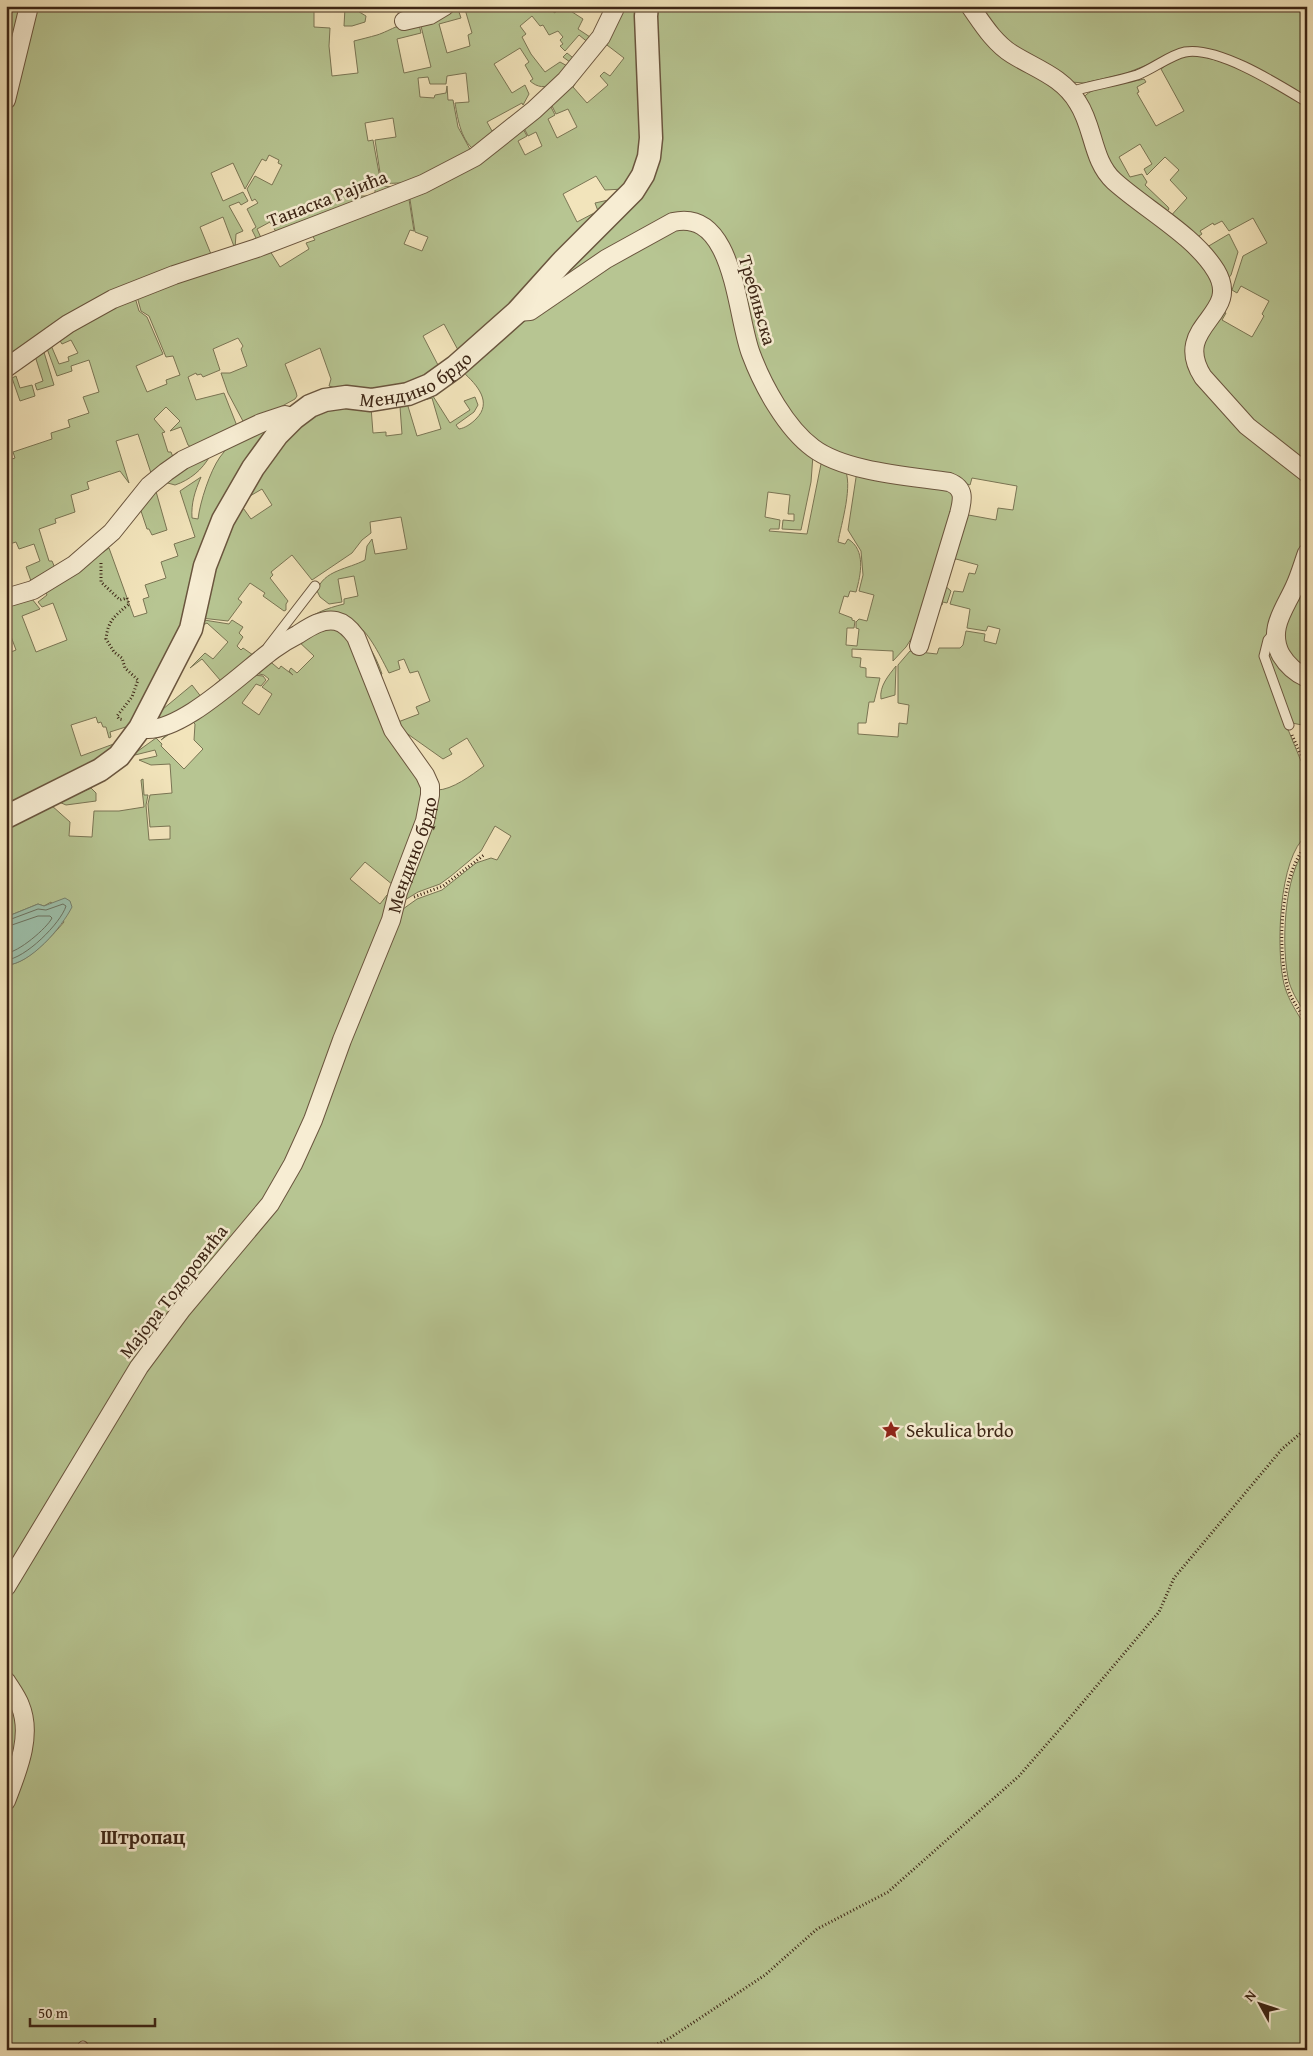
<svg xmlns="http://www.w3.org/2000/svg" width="1313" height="2056" font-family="'Gentium Book Plus',serif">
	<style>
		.green { fill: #b7c592; stroke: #7a7554 }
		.water { fill: #9cbfaa; stroke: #76816e }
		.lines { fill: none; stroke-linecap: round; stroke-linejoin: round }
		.shore { stroke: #6c7260; stroke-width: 1 }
		.service-casing { stroke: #6a553e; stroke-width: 11 }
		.minor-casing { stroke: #6a553e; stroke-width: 20 }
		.tertiary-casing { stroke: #6a553e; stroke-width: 25 }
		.path { stroke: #3c2515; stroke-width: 3; stroke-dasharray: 1 2.5; stroke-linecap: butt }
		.service { stroke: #f7edd3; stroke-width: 9 }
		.minor { stroke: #f7edd3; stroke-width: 18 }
		.tertiary { stroke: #f7edd3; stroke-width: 22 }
		.labels { text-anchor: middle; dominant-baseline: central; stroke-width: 5; stroke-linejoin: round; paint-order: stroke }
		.street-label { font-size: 19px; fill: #3c2515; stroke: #f7edd3 }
		.poi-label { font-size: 19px; fill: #3c2515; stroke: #f7edd3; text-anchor: start }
		.neighbourhood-label { font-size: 20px; font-weight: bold; fill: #3c2515; stroke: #f7edd3 }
	</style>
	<rect width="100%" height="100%" fill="#f2e4bb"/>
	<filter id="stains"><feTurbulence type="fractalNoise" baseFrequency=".004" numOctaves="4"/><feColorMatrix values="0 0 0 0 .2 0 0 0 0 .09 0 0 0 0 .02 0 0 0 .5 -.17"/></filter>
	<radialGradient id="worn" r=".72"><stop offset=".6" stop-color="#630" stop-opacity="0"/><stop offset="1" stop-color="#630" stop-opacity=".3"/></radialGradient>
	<!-- green -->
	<g class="green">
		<path d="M6 6H26L12 48 6 49Z"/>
		<path d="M34 6H314V27L330 28 329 46 332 76 358 73 354 41C362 39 370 37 377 35 390 31 406 19 419 24L421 33 397 39 404 73 431 67 420 22 453 6H457L461 18 439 24 447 53 470 46 468 35 472 33 464 6H545L555 13 559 6H566V8L583 19 578 29 593 39 599 28 592 43 574 65 563 57 567 53 577 61 590 44 579 35 565 51 560 46 563 44 560 40 563 37 558 31 549 35 543 25 540 26 532 16 520 26 526 34 522 37 531 54 545 72 560 62 571 68C559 80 546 95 530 81L533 79 525 65 529 62 520 48 494 64 512 93 525 85 529 94 523 105 522 103 487 122 492 131 526 111 540 94 544 96 511 127 477 152C461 142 458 120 455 103L469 102 466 73 447 76 446 84H430L428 77 418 78 420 97 434 98 435 95 446 93 447 86 448 100H453L458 127 472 153 470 159C447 171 425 183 399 183 392 183 386 185 381 179L375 140 396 137 393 118 365 123 368 141 373 140 381 184 357 183 358 196H375V185L402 188 268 240 278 235 270 222 257 229 263 242 243 249 247 243 256 238 252 230 256 227 247 209 258 203 255 199 252 201 247 189 255 176 272 185 282 165 278 163 279 160 269 155 266 161 262 159 245 189 233 163 211 173 223 201 243 192 248 201 241 205 239 202 229 206 243 231 236 234 235 249 223 217 200 227 213 259C159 277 106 297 57 326 39 336 24 350 6 361V111Z"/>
		<path d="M620 6H639L641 155 624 189 605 190 596 176 563 194 577 222 598 211 595 203 613 199 535 283 458 350 444 324 423 336 438 365V368L408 387 343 390 329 386 331 379 320 348 285 364 296 392 297 396 295 399 273 411 244 423 228 393 221 373H230L247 366 241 349 243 346 238 338 213 349 220 370 203 377 201 374 197 375 196 373 188 377 196 400 224 393 237 426 191 447 188 445 181 427 170 431 180 421 166 407 154 419 165 432 162 433 168 452H171L173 457 152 476 138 434 116 441 129 483 120 471 87 482 89 489 71 495 75 512 55 519 56 523 39 529 49 561H52L55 568 31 581 26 567 40 561 34 544 19 549 16 542 6 545V524L8 523 6 516V461L15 458 13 452 52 439 51 433 70 427 68 420 89 413 83 397 99 392 89 360 71 366 72 371 57 376 46 346 50 343 59 364 69 361 68 357 78 353 71 340 62 344 57 336 134 294 139 311 147 317 163 354 136 366 147 392 167 384 166 380 180 375 173 356 166 357 149 316 141 311 136 293 270 251 280 267 309 249 306 243 315 240 310 232 408 193 414 231 410 230 404 244 422 251 428 237 415 232 409 193 521 125 527 136 518 141 525 155 542 146 536 132 528 136 522 124 548 101 555 115 548 119 557 138 577 127 568 109 556 114 549 100 571 81 575 84 573 87 587 103 608 85 600 76 604 72 610 76 624 58 603 42Z"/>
		<path d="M654 6H964C978 24 993 45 1011 57 1031 70 1053 76 1068 96 1086 119 1090 148 1102 173L1109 181 1194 251 1205 265 1219 292C1214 314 1191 327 1189 349 1187 376 1240 426 1261 441 1276 453 1294 462 1307 477V537L1291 587 1269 630 1261 657 1287 727 1301 761 1307 768V835C1278 857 1276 951 1284 984 1288 1000 1298 1014 1307 1029V2050H6V1688L17 1707 23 1706 6 1676V1593L146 1364 188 1307 267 1213 284 1187 303 1150 320 1111 364 992 389 933 403 909 417 899 442 890 476 863 491 858 497 860 511 836 495 826 481 851 451 876 440 884 418 892 400 903 402 893C410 871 441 803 433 783 426 768 414 754 405 741 416 756 432 772 437 790 452 790 472 775 484 766L467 738 449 749 452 754 443 759 395 725 358 635C369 642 378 662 382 674L380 676 398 722 419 714 416 707 430 701 418 671 410 673 404 659 398 661 400 669 389 673C366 628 352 600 298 629 308 614 328 608 344 604V599L358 596 354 576 338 579 342 602 329 604 320 597 317 591C323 570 349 569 365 560L367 546 372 539 375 554 407 549 401 517 370 522 371 533 362 540 352 553 312 580 292 555 271 572 273 575 270 578 288 601 286 604V610L284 611 263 596 265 593 250 583 238 599 242 602 228 621 201 618C209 577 221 541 241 505L251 519 272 505 262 489 250 496 248 493C269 457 293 409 340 405 350 404 361 407 371 407L373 433 386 432V436L402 434 400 407 390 406 407 403 417 436 441 429 432 398 420 401 419 399 431 393 450 423 470 410 464 401 475 397 478 405 474 412 456 425 459 429C465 428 471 424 476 419 493 402 477 385 463 372L465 368 523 317 532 314 550 305 598 268 662 232 679 225 698 230 713 245 721 260 732 294 736 326 763 387 792 432 813 455 811 482 801 530 782 529 783 520 794 521V514H788L790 495 768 492 765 517 780 520 779 529H770L769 531 807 534 822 459C829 460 839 462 844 468 854 483 841 525 838 542L845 544 848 539C866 550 861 574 856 592L850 591 848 597 844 596 839 613 852 618V620L855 621 854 628H847L846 645 857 646 859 629 856 628V622L859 619 867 621 874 595 859 591 863 575 861 551 848 530 857 471 953 487 959 496 958 504 923 620 906 647 893 661V651L852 649V657L861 658 860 667 866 668V677L880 678 874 702H869L866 723H858V734L898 737 899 723 907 724 909 705 898 703V665L910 651 937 654 939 648H960L963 645 966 631 985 634 984 641 996 644 1000 629 988 626 986 631 967 628 970 609 950 604 954 591 963 592 969 573 975 574 978 565 956 559 951 563 944 585 951 591 947 603 943 602 942 605 937 604 930 636 927 635 963 514 996 520 998 508 1013 510 1017 486 972 478 970 485 951 478 860 463C854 455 844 455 836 453 821 448 807 441 798 428 781 406 763 379 754 352 741 315 740 231 696 217 688 214 677 217 670 219L601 257 544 294 639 195C650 177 656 164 658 143L653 17Z"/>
		<path d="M974 6H1307V98L1250 65 1195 47 1181 49 1152 63 1124 74 1084 83 1071 82 1018 53Z"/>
		<path d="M345 8 356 10 366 16 365 22 352 26H344Z"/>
		<path d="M1194 54 1237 66 1307 106V437L1305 441 1307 442V467L1233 407 1197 353 1222 311 1226 313 1222 320 1252 337 1264 316 1262 314 1269 301 1241 286 1237 293 1232 290 1243 256 1267 243 1253 218 1229 231 1222 221 1214 225 1213 223 1200 231 1202 234 1199 236 1207 247 1229 234 1238 252 1231 275 1227 280 1168 219 1187 198 1170 180 1179 170 1165 157 1147 175 1144 169 1152 164 1140 144 1119 157 1130 177 1142 174 1147 182 1145 185 1168 207 1169 209 1164 215 1114 177 1084 97C1093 85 1129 83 1144 79L1146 82 1137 87 1139 92 1137 93 1156 126 1184 111 1161 69 1173 60Z"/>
		<path d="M43 349 54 385 37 390 35 384 43 381 35 356Z"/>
		<path d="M16 376 20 388 32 385 35 396 20 401 12 378Z"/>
		<path d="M270 429 184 626 132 725 110 732 111 737 109 738 106 727H103L101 722 98 723 96 717 71 725 81 756 119 742 114 751 6 809V654L16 650 6 623V602L32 599 40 609 22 616 36 652 67 640 53 603 42 607 38 602 47 595 44 588 83 566 109 548 134 617 147 613 143 599 149 597 145 585 166 578 161 562 178 556 174 544 195 537 180 491 201 477C195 491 191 503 192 518L198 519C200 502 210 471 220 457 230 442 253 432 270 429Z"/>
		<path d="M208 454 210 456C202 470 190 480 175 485L164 482 155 488 167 530 152 535 149 529H147L139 505 159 482Z"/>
		<path d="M1307 563V674L1291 662 1279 630Z"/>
		<path d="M204 620 229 624 232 620 243 627 239 633 243 637 237 646 241 650 243 648 253 655 249 665 204 694 220 680 202 659 190 668 205 653 213 659 228 642 207 623 203 625Z"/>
		<path d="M318 626 345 631 420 773 426 799 393 885 365 862 350 879 380 904 387 895 391 901 277 1188 204 1278 6 1582V965C26 965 52 936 64 922L51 902 44 906 38 904 6 917V827L51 805 70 822 69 836 92 837 94 811H119L144 807 141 780 143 779 144 795H148L146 805 149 840 170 839V826L150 827 148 804 150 795 172 793 170 764 151 765 139 760 157 756 155 750 131 756 156 738 162 744 161 746 184 769 203 749 194 740 195 724 190 719 161 740 180 722 253 675 263 676 266 680 261 686 256 684 242 703 259 715 272 694 262 687 269 679 264 675 254 673 267 659 279 669 281 666 293 675 289 671 291 668 297 673 314 656 296 639Z"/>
		<path d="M1272 640 1307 681V726L1292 723 1268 661V652Z"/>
		<path d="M896 666 895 695 881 699C879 686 889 675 896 666Z"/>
		<path d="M192 685 202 698 161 720 159 715 163 709Z"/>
		<path d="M91 788 96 793V801L66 805 59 802Z"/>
		<path d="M1307 848V1016C1300 1005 1293 995 1289 982 1281 950 1283 873 1307 848Z"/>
	</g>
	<!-- water -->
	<path class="water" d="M65 898 70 901 72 907C62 927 30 965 6 965V917L38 904 44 906Z"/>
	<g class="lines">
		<!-- shore -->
		<g class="shore">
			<path d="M6 921 38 909 46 910 63 904 66 906C61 923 25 959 6 960"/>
			<path d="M6 927 38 916H50L52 918C47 928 18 953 6 953"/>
		</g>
		<!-- service casing -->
		<g class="service-casing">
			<g id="service">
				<path d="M1070 92C1092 85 1115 82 1137 75 1153 69 1170 55 1185 52 1218 46 1279 85 1307 102"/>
				<path d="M1275 632 1268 640 1264 656 1289 725"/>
				<path d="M268 647 315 586"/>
				<path d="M80 2050 83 2046"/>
			</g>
		</g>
		<!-- minor casing -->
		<g class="minor-casing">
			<g id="minor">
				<path d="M970 6C982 23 994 43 1012 54 1036 69 1063 77 1078 103 1094 127 1092 161 1114 181 1145 209 1195 236 1216 271 1243 316 1170 325 1203 377L1247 426 1307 473"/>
				<path d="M404 21 430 15 445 6"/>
				<path d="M6 100 29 6"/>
				<path d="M517 312 530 311 606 259 673 222C735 208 736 316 751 354 763 386 786 428 813 448 845 472 909 476 949 482 965 488 963 499 959 514L919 646"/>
				<path d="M6 368 68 324 113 299 174 275 257 248 374 203 423 184 475 157 534 110 566 80 601 37 616 6"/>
				<path d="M1307 553C1303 564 1300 575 1295 586 1285 609 1267 629 1281 655 1287 665 1296 673 1307 678"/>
				<path d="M6 598 33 590 74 565 112 532 149 486 166 472 183 460 261 423 285 415 294 418"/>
				<path id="s1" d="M6 1587 139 1367 182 1309 270 1204 293 1164 313 1120 342 1040 391 920 398 892 425 821 430 795V786L425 775 393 730 356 637C351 630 345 623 336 621 322 618 308 628 297 635 289 639 281 644 274 649 246 669 176 739 140 728"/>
				<path d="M6 1681C11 1689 17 1697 20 1705 33 1736 17 1772 6 1801"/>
			</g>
		</g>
		<!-- tertiary casing -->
		<g class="tertiary-casing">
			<g id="tertiary">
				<path id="s2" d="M6 817 100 770 119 756 140 728 191 629 205 566 223 520 253 468 277 435 294 418 310 406 325 400 346 397 371 400 408 394 430 385 455 367 517 312 563 261 633 191 643 175 649 157 651 138 646 16 647 6"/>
			</g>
		</g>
		<!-- path -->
		<g class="path">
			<path d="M101 563V582L120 600 127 598 129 604C115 616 108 620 106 639L114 652 122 658 125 668 138 680 132 697 117 716 119 719 124 720"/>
			<path d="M1292 735 1300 753 1307 764"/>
			<path d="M1307 844C1279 877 1277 949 1288 989 1292 1001 1300 1011 1307 1022"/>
			<path d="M414 897 443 886 484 855"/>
			<path d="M645 2050 670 2038 765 1975 817 1929 888 1892 1019 1776 1067 1721 1159 1612 1174 1578 1282 1449 1307 1428"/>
		</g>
		<!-- service -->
		<use href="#service" class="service"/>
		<!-- minor -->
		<use href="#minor" class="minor"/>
		<!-- tertiary -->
		<use href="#tertiary" class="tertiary"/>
	</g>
	<!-- icons -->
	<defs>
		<g id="sight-bare" transform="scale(1.5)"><path d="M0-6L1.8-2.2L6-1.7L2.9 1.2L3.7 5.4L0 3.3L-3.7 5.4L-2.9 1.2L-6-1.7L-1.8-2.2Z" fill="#8f2418" stroke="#f7edd3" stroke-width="2.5" paint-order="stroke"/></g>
	</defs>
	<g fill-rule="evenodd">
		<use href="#sight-bare" x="891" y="1430"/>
	</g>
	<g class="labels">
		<!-- street labels -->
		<g class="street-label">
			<text transform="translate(327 198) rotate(-21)">Танаска Рајића</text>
			<text transform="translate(758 300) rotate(74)">Требињска</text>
			<text stroke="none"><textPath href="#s2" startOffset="646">Мендино брдо</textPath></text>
			<text stroke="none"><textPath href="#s1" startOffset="844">Мендино брдо</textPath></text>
			<text transform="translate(173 1291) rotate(-52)">Мајора Тодоровића</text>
		</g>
		<!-- poi labels -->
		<g class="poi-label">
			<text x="906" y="1430">Sekulica brdo</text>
		</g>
		<!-- neighbourhood labels -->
		<g class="neighbourhood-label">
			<text x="143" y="1836">Штропац</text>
		</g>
	</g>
	<!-- margin -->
	<rect width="1313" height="2056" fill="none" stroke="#f2e4bb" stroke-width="25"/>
	<rect x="8" y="8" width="1298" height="2041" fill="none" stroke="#3c2515" stroke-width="2.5"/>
	<rect x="12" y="12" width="1288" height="2031" fill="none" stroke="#3c2515"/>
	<!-- north arrow -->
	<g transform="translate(1260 2004) rotate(310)" stroke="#f7edd3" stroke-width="4" paint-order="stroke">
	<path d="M0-4L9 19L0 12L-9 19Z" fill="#3c2515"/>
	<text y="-8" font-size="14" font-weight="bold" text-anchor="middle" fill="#3c2515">N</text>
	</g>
	<!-- scale -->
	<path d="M30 2018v8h125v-8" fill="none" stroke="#3c2515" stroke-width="2.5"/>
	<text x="38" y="2018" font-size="15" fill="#3c2515" stroke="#f7edd3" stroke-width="4" paint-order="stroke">50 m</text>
	<rect width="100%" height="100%" filter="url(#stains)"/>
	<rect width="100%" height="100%" fill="url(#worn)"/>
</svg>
